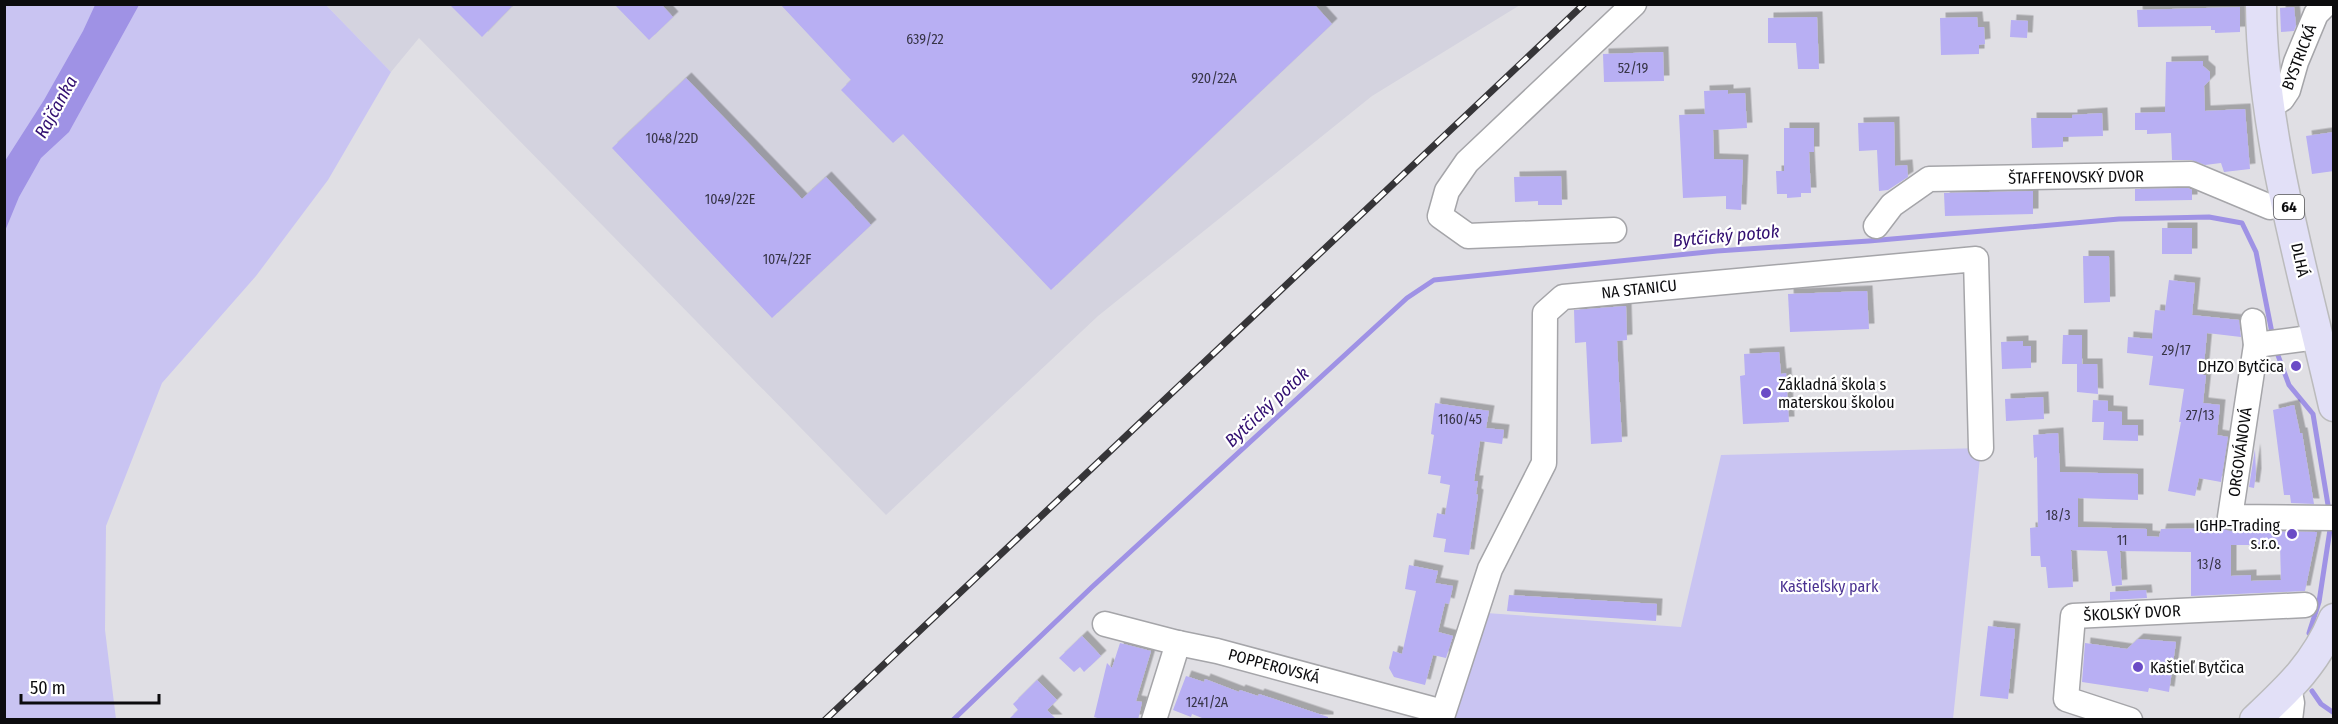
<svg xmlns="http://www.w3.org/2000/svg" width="2338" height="724" font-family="'Fira Sans Condensed',sans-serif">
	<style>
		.built { fill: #d4d3df }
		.green { fill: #c9c4f2 }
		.water { fill: #9f92e5 }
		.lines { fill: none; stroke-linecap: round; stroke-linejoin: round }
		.stream { stroke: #9f92e5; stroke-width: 5 }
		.building { fill: #b8aff3; fill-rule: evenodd; filter: url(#shadow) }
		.minor-casing { stroke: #a5a5a9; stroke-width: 27 }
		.major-casing { stroke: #bbbbbc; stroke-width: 33 }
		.minor { stroke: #fff; stroke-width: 24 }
		.major { stroke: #e2e0f7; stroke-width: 30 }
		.rail-casing { stroke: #363538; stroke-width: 7 }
		.rail { stroke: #fff; stroke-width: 4.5; stroke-dasharray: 14; stroke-linecap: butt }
		.poi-dot { fill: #6b4cc6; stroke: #fff; stroke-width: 2 }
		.labels { text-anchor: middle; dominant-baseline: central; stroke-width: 4.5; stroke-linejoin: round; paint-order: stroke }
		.number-label { font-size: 14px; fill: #373547 }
		.shield { fill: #fff; stroke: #555556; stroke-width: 1.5 }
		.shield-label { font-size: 15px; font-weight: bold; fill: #0c0c0e }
		.street-label { font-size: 16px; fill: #0c0c0e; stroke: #fff }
		.poi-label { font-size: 16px; fill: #0c0c0e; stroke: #fff; text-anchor: end }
		.park-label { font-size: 16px; fill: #4a3191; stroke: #fff }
		.water-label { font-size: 18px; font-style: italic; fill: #310e70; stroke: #fff }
	</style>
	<defs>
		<filter id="shadow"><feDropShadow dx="5.5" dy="-5.5" stdDeviation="0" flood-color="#0004"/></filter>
	</defs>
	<rect width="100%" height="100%" fill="#e0dfe4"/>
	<!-- built -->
	<path class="built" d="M326 5H1520L1372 96 1098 316 886 515 419 38 391 72Z"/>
	<!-- green -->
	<g class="green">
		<path d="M4 5H326L391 72 328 180 256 276 162 383 106 526 105 630 116 719H5Z"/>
		<path d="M1981 448 1953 719 1450 720 1486 613 1681 627 1721 455Z"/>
	</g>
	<!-- water -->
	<path class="water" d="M95 5H139L69 132 41 158 19 197 5 231V161L44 100 83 31Z"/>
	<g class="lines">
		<!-- stream -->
		<g class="stream">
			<path d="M2276 350 2289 385 2313 414 2329 511"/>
			<path d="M2309 633 2319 602 2331 523"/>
			<path d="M2312 691 2321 704 2334 713"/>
			<path d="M953 720 1092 587 1407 298 1434 280 1717 251 1869 241 2119 219 2209 217 2242 223 2256 252 2273 338"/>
		</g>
	</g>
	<!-- building -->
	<g class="building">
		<path d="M449 4H514L482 37Z"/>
		<path d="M614 4H661L673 17 649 40Z"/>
		<path d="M780 4H1314L1332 24 1051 290 903 134 893 143 841 90 851 80Z"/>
		<path d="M2240 7V32L2215 33V30H2211V26L2138 27 2137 10Z"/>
		<path d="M2294 7 2296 26 2294 31 2281 32 2280 8Z"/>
		<path d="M1817 17 1819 69H1798L1796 43H1768V18Z"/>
		<path d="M1977 17 1978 27H1984L1985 44 1979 45V54L1941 55 1940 18Z"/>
		<path d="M2011 20 2028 21 2027 38 2010 37Z"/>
		<path d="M1663 52 1664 81 1604 82 1603 54Z"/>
		<path d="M2203 61V66L2210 72V80L2204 86 2205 111 2245 109 2250 169 2224 172 2221 163 2205 165 2191 160H2172L2171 133 2147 134V130H2135V113L2165 112 2166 62Z"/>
		<path d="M686 78 802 199 826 177 871 225 772 318 612 148Z"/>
		<path d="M1728 90V94L1745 93 1747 128 1713 130 1714 159 1743 160 1741 210 1726 209V196L1683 198 1679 115 1705 114 1704 91Z"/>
		<path d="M2102 113 2103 136 2063 137V147L2032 148 2031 118H2072V115Z"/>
		<path d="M1894 122 1895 166 1907 165 1908 177 1888 190 1879 191 1877 150 1859 151 1858 123Z"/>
		<path d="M1784 128H1814V152H1809L1811 193H1801V197L1787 198V194H1777L1776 171H1784Z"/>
		<path d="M2334 132V171L2312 174 2306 136Z"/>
		<path d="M1561 176 1562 205H1538V201L1515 202 1514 177Z"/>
		<path d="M2188 188 2192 190V200L2135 201V189Z"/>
		<path d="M2033 191V214L1945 216 1944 193Z"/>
		<rect x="2162" y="228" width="30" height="26"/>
		<path d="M2083 256H2109L2110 302 2084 303Z"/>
		<path d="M2169 280 2195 283 2192 315 2239 320 2241 337 2207 333 2203 375H2206L2203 403 2220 405 2217 435 2228 437 2221 482 2199 478 2195 496 2168 491 2181 422H2179L2184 389 2149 385 2153 356 2127 353 2128 337 2152 339 2155 310 2165 311Z"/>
		<path d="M1867 291 1869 329 1790 332 1788 294Z"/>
		<path d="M1626 306 1627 340 1617 341 1622 442 1591 444 1586 342 1575 343 1574 310Z"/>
		<path d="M2063 335H2082V364H2062Z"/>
		<path d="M2023 341V346H2031V368L2002 369 2001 342Z"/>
		<path d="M1779 352 1781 374 1786 373 1789 422 1743 424 1740 376 1745 375 1744 354Z"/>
		<path d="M2077 364H2097L2098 394 2077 392Z"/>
		<path d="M2043 397 2044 419 2006 421 2005 399Z"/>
		<path d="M2093 400 2108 401V411L2122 412V425H2138V441L2103 440 2104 422H2092Z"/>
		<path d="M1435 403 1489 411 1486 428 1504 430 1502 444 1480 441 1474 481H1478L1476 494 1478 495 1469 555 1444 552 1446 539 1433 537 1437 513 1445 515 1450 485 1440 483 1441 476 1428 474 1434 435 1431 434Z"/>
		<path d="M2294 405 2300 433H2302L2314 504 2291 503 2290 495H2284L2273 410Z"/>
		<path d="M2058 433 2060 472 2138 474V500L2078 498V527L2147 529V536L2159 537 2161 529 2221 528 2230 531 2317 532 2305 591 2191 596V552L2120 551 2122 585 2112 586 2107 551 2071 550 2073 587 2048 588 2046 567H2041L2040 556H2031L2030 528 2038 527 2037 457 2034 458 2033 435ZM2231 545H2280L2281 580 2251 581V575L2231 576Z"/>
		<path d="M2255 449 2256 474 2254 488 2249 487Z"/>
		<path d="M1409 565 1438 571 1435 583 1453 586 1449 604 1445 603 1438 632 1453 636 1446 658 1433 655 1425 685 1394 677 1389 668 1393 651 1402 654 1416 591 1405 589Z"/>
		<path d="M2146 590 2147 598 2110 600V592Z"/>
		<path d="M1509 595 1657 604 1656 621 1507 611Z"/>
		<path d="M1988 626 2015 629 2008 699 1980 696Z"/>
		<path d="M1082 636 1101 656 1084 672 1080 667 1074 672 1059 658Z"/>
		<path d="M2138 639 2176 642 2169 692 2149 688 2148 692 2082 682 2085 643 2127 649Z"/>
		<path d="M1120 643 1151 651 1136 701 1142 702 1138 720H1104L1094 717 1107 663 1112 668Z"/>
		<path d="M1186 676 1204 682 1205 679 1239 692 1240 690 1258 696 1259 694 1328 717V720H1207L1192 714 1191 717 1173 710Z"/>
		<path d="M1037 680 1057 700 1047 710 1057 720H1008L1018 710 1013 704Z"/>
	</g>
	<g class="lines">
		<!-- minor casing -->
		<g class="minor-casing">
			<g id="minor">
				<path d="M2270 106 2282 99 2288 90 2296 62 2316 14 2326 4"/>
				<path d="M1876 226 1892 205 1929 179 2191 174 2270 207 2288 204"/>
				<path d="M1614 230 1468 236 1440 216 1447 191 1467 162 1634 4"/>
				<path d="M2253 321 2256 345 2230 517 2334 518"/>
				<path d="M2256 345 2317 337"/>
				<path d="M1105 624 1178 643 1217 651 1443 712"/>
				<path d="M2289 687 2292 703 2290 720"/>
				<path d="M1154 720 1178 643"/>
				<path d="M1441 720 1490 569 1544 463 1545 313 1563 297 1976 259 1981 448"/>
				<path d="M2130 720 2066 699 2073 616 2305 605"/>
			</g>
		</g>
		<!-- major casing -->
		<g class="major-casing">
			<g id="major">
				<path d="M2261 4C2262 137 2305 277 2334 406"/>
				<path d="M2255 720C2289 688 2316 663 2334 619"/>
			</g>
		</g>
		<!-- minor -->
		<use href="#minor" class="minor"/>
		<!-- major -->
		<use href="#major" class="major"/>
		<!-- rail casing -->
		<g class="rail-casing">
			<path id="rail" d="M825 720 1584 4"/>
		</g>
		<!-- rail -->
		<use href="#rail" class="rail"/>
	</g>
	<!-- markers -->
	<g class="poi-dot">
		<circle cx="2296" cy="366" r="6"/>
		<circle cx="1766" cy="393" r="6"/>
		<circle cx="2292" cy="534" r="6"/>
		<circle cx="2138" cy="667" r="6"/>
	</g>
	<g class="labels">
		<!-- number labels -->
		<g class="number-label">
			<text x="925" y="39">639/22</text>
			<text x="1633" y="68">52/19</text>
			<text x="1214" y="78">920/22A</text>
			<text x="672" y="138">1048/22D</text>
			<text x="730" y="199">1049/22E</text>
			<text x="787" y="259">1074/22F</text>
			<text x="2176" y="350">29/17</text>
			<text x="2200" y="415">27/13</text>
			<text x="1460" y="419">1160/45</text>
			<text x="2058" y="515">18/3</text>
			<text x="2122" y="540">11</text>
			<text x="2209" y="564">13/8</text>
			<text x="1207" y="702">1241/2A</text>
		</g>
		<!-- shield labels -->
		<rect class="shield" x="2274" y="195" width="30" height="24" rx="4.5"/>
		<g class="shield-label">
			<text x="2289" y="207">64</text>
		</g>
		<!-- street labels -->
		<g class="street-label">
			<text transform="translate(2299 57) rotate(-69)">BYSTRICKÁ</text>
			<text transform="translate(2076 177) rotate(-1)">ŠTAFFENOVSKÝ DVOR</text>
			<text transform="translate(2300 260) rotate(78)">DLHÁ</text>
			<text transform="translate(1639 289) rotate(-6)">NA STANICU</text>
			<text transform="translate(2240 452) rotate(-82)">ORGOVÁNOVÁ</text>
			<text transform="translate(2132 613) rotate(-3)">ŠKOLSKÝ DVOR</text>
			<text transform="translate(1274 666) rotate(15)">POPPEROVSKÁ</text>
		</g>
		<!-- poi labels -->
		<g class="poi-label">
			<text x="2284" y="366">DHZO Bytčica</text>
			<text x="1778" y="384" text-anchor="start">Základná škola s<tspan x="1778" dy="18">materskou školou</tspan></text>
			<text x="2280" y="525">IGHP-Trading<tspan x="2280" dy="18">s.r.o.</tspan></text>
			<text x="2150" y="667" text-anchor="start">Kaštieľ Bytčica</text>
		</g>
		<!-- park labels -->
		<g class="park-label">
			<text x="1829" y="586">Kaštieľsky park</text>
		</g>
		<!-- water labels -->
		<g class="water-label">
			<text transform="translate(56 107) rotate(-61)">Rajčanka</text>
			<text transform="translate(1726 236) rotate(-5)">Bytčický potok</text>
			<text transform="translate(1267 407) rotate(-43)">Bytčický potok</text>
		</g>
	</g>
	<!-- border -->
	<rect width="2338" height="724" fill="none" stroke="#0c0c0e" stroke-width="12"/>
	<!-- scale -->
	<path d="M21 694v9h138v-9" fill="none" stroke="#0c0c0e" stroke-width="3"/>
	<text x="30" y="694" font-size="18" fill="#0c0c0e" stroke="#ffffff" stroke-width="4.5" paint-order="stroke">50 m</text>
</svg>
